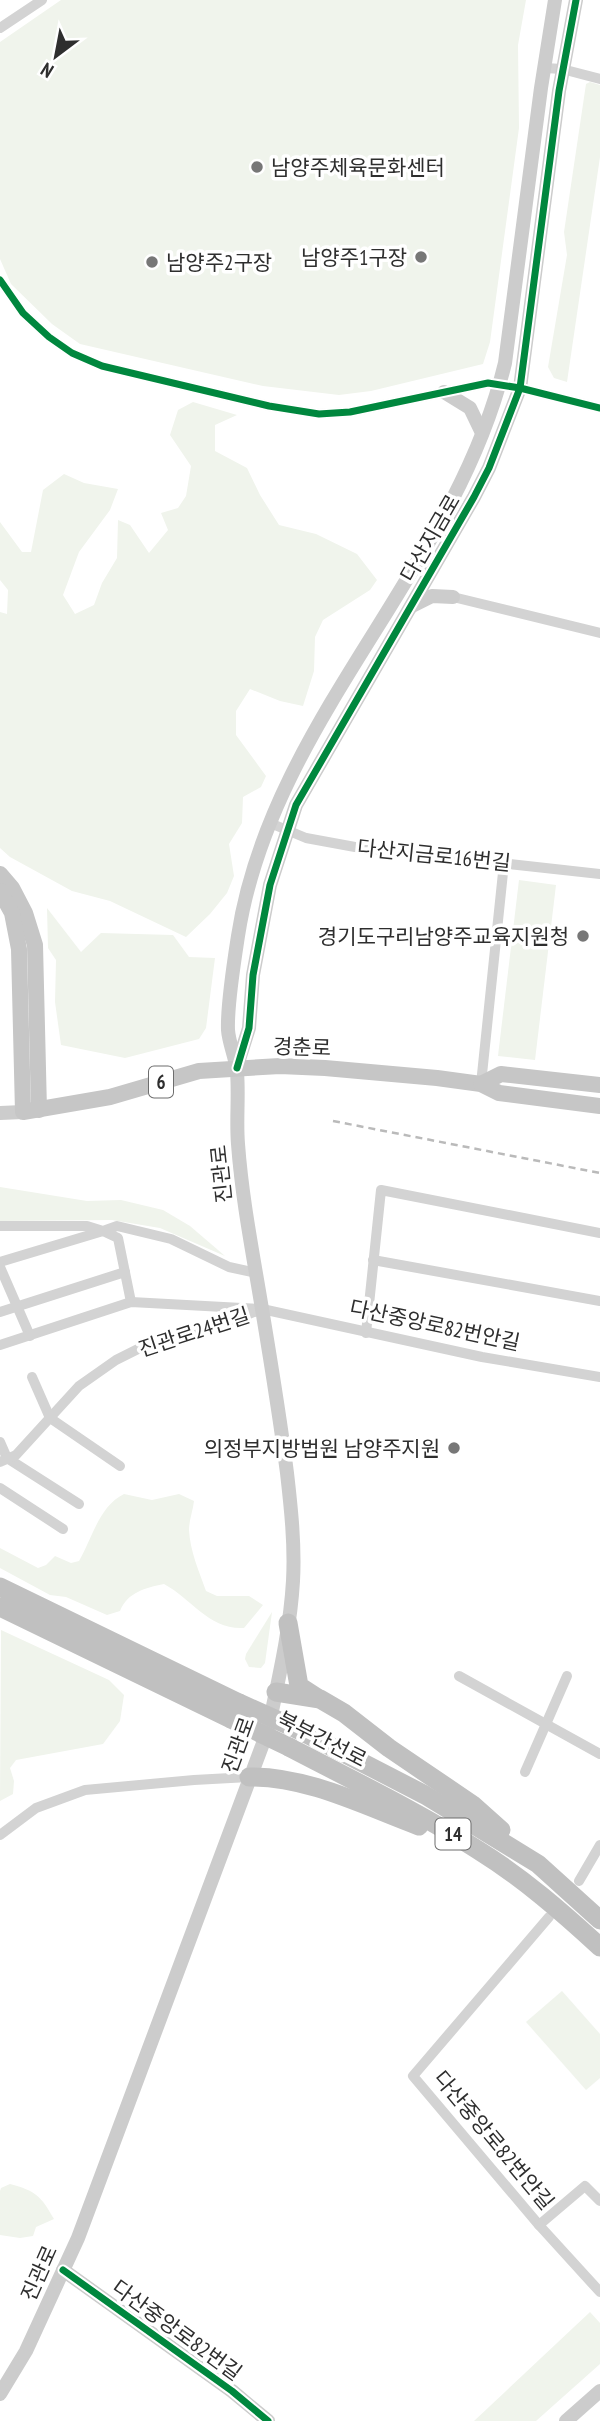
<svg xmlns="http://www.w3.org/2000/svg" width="600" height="2421" font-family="'PT Sans Narrow','Noto Sans KR',sans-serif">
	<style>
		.green { fill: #f0f4ec }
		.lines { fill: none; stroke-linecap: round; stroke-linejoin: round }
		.street { stroke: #d3d3d3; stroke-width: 10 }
		.secondary { stroke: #ccc; stroke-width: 14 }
		.primary { stroke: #c6c6c6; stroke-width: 16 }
		.highway { stroke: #c0c0c0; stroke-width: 19 }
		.rail { stroke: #bababa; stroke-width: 2.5; stroke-dasharray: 7 5; stroke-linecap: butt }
		.highway-bridge { stroke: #c0c0c0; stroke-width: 19 }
		.cycleway-casing { stroke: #fff; stroke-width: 11 }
		.cycleway { stroke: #00873e; stroke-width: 7 }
		.poi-dot { fill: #777; stroke: #fff; stroke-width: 2.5 }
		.labels { text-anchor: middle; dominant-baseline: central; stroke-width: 7; stroke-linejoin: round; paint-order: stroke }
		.shield { fill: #fff; stroke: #6d6d6d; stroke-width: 2 }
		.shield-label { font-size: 19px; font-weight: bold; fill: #2e2e2e }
		.poi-label { font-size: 21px; fill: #2e2e2e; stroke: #fff; text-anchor: end }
		.street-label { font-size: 21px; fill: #2e2e2e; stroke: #fff }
	</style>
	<rect width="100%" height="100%" fill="#fff"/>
	<!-- green -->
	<g class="green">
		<path d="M61 0H526L518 45 519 128 490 342 483 364 371 391 339 395 263 386 80 344 52 324 11 284 0 259V42Z"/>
		<path d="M590 82 600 85V157L567 382 554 378 548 367 567 255 564 232 586 84Z"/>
		<path d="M193 402 237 415 215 425V451L247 468 260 495 279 525 316 534 357 554 377 580 370 590 323 620 315 637 314 671 303 706 280 701 250 689 236 711V735L266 776 261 787 243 797 242 823 229 844 234 876 227 893 210 914 186 937 110 901 72 891 10 857 0 848V612L7 614 8 590 0 580V522L22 552H31L43 490 64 474 84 483 118 489 110 510 79 552 63 595 75 614 94 605 102 583 117 558 118 520 130 525 149 553 168 530 161 513 178 508 186 496 191 466 170 435 178 410Z"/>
		<path d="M519 880 556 885 535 1060 498 1056Z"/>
		<path d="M47 908 81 952 101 933 173 935 189 957 215 958 206 1028 199 1039 125 1058 61 1045 55 1002 56 960 48 948Z"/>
		<path d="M0 1187 87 1201 121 1200 163 1210 190 1226 225 1256 160 1228 112 1220 0 1221Z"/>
		<path d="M124 1494 152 1500 179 1494 194 1501C193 1511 189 1520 189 1530 190 1551 199 1571 206 1591L217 1596H249L263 1605 244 1628C209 1630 192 1599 164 1584 145 1588 128 1592 120 1611L107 1615 66 1597 50 1595 0 1568V1548L38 1568 46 1565 55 1556 71 1563 79 1561C92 1539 99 1506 124 1494Z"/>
		<path d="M272 1612 265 1663 261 1668 249 1667 245 1659 246 1654Z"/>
		<path d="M1 1630 109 1680 124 1695 120 1721 103 1744 16 1760 10 1768 14 1781 13 1794 0 1801Z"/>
		<path d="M562 1991 600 2034V2078L586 2090 526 2022Z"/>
		<path d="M10 2184C36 2191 41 2196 54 2219L36 2227 33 2236 20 2238 0 2235V2191L1 2188Z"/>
		<path d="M590 2312 600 2323V2364L536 2421H474Z"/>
	</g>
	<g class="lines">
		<!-- street -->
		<g class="street">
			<path d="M0 28 42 0"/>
			<path d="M545 68 562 69 600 79"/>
			<path d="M0 280 23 313 49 337 72 353 102 366 269 406 319 414 350 412 488 383 520 388 600 408"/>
			<path d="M453 597 600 633"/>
			<path d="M270 823 306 838 355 847 600 874"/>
			<path d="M481 1084 504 863"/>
			<path d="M0 1226H87L103 1231 117 1226 171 1239 229 1267 257 1273"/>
			<path d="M373 1260 600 1301"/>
			<path d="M0 1262 103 1231 118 1238 131 1302"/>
			<path d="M0 1267 30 1336"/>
			<path d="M0 1312 125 1272"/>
			<path d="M366 1333 381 1190 600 1233"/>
			<path d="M0 1345 131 1302 262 1309 482 1357 600 1377"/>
			<path d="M32 1377 50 1418 120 1466"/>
			<path d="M0 1442 7 1458 79 1504"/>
			<path d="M0 1462 16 1455 79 1386 116 1360 144 1346 222 1325 259 1310"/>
			<path d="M0 1488 63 1529"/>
			<path d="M459 1676 600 1754"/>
			<path d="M525 1772 567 1676"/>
			<path d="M0 1835 36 1808 85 1790 194 1780 249 1777"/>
			<path d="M579 1881 600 1845"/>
			<path d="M549 1917 413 2076 539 2225 600 2292"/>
			<path d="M539 2225 585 2186 600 2201"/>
		</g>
		<!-- secondary -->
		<g class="secondary">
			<path d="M444 392 470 408 482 433"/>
			<path d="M412 606 432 596 453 597"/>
			<path d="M237 1066 249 1028 253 975 270 885 296 805 474 497 489 468 520 388 559 91 576 0"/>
			<path d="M0 1113 23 1112"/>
			<path d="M63 2270 232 2391 268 2421"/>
			<path d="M0 2394 26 2351 78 2238 268 1730C278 1681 290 1632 293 1581 295 1545 291 1508 287 1473 280 1418 271 1363 262 1309 253 1254 242 1199 238 1144 236 1120 239 1096 237 1072 236 1058 229 1044 228 1030 227 1005 234 962 238 936 271 721 455 571 505 363L541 88 555 0"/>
			<path d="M566 2421 600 2391"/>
		</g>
		<!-- primary -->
		<g class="primary">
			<path d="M0 874 12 888 25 913 35 945 39 1110"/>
			<path d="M0 891 12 913 19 949 23 1112 110 1097 199 1071 280 1066 325 1068 437 1078 481 1084 499 1093 600 1106"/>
			<path d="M481 1084 501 1074 600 1085"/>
		</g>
		<!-- highway -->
		<g class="highway">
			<path d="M0 1587 239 1703"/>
			<path d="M0 1607 231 1719"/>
			<path d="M288 1623 299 1686 316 1697"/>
			<path d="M276 1692 320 1699 344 1713 389 1748 473 1805 501 1830"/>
			<path d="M297 1729 425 1795 538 1864 600 1920"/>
			<path d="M289 1747C352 1780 417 1811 478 1850 523 1878 562 1912 600 1947"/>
			<path d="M249 1777C307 1776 365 1806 419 1826"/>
		</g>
		<!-- rail -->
		<path class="rail" d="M333 1121 600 1173"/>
		<!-- highway-bridge -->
		<g class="highway-bridge">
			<path d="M239 1703 297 1729"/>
			<path d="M231 1719 289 1747"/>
		</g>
		<!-- cycleway casing -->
		<g class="cycleway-casing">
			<g id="cycleway">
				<path d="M0 280 23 313 49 337 72 353 102 366 269 406 319 414 350 412 488 383 520 388 600 408"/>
				<path d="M237 1068 249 1028 253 975 270 885 296 805 474 497 489 468 520 388 559 91 576 0"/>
				<path d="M63 2270 232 2391 268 2421"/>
			</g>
		</g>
		<!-- cycleway -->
		<use href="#cycleway" class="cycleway"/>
	</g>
	<!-- markers -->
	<g class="poi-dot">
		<circle cx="257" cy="167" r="7"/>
		<circle cx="421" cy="257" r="7"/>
		<circle cx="152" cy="262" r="7"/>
		<circle cx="583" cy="936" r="7"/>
		<circle cx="454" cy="1448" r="7"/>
	</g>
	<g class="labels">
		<!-- shield labels -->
		<g class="shield">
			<rect x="149" y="1066.5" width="24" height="31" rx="5"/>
			<rect x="435.5" y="1818.5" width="35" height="31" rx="5"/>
		</g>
		<g class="shield-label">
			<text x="161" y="1082">6</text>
			<text x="453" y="1834">14</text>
		</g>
		<!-- poi labels -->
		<g class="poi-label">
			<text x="271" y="167" text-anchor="start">남양주체육문화센터</text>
			<text x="407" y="257">남양주1구장</text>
			<text x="166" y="262" text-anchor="start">남양주2구장</text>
			<text x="569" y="936">경기도구리남양주교육지원청</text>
			<text x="440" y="1448">의정부지방법원 남양주지원</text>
		</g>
		<!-- street labels -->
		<g class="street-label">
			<text transform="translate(430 538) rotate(-60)">다산지금로</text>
			<text transform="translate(434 855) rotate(6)">다산지금로16번길</text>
			<text transform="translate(302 1047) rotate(2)">경춘로</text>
			<text transform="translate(221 1174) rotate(-96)">진관로</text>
			<text transform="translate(435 1325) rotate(12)">다산중앙로82번안길</text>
			<text transform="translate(194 1332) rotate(-18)">진관로24번길</text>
			<text transform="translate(322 1739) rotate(27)">북부간선로</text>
			<text transform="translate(238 1745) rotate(-70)">진관로</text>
			<text transform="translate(494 2140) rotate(50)">다산중앙로82번안길</text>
			<text transform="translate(39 2273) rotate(-66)">진관로</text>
			<text transform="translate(177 2330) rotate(36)">다산중앙로82번길</text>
		</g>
	</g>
	<!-- north arrow -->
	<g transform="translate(56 56) rotate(212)" stroke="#ffffff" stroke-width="5" paint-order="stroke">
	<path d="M0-5L12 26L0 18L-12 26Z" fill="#2e2e2e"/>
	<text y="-10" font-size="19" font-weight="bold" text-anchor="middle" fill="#2e2e2e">N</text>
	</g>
</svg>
